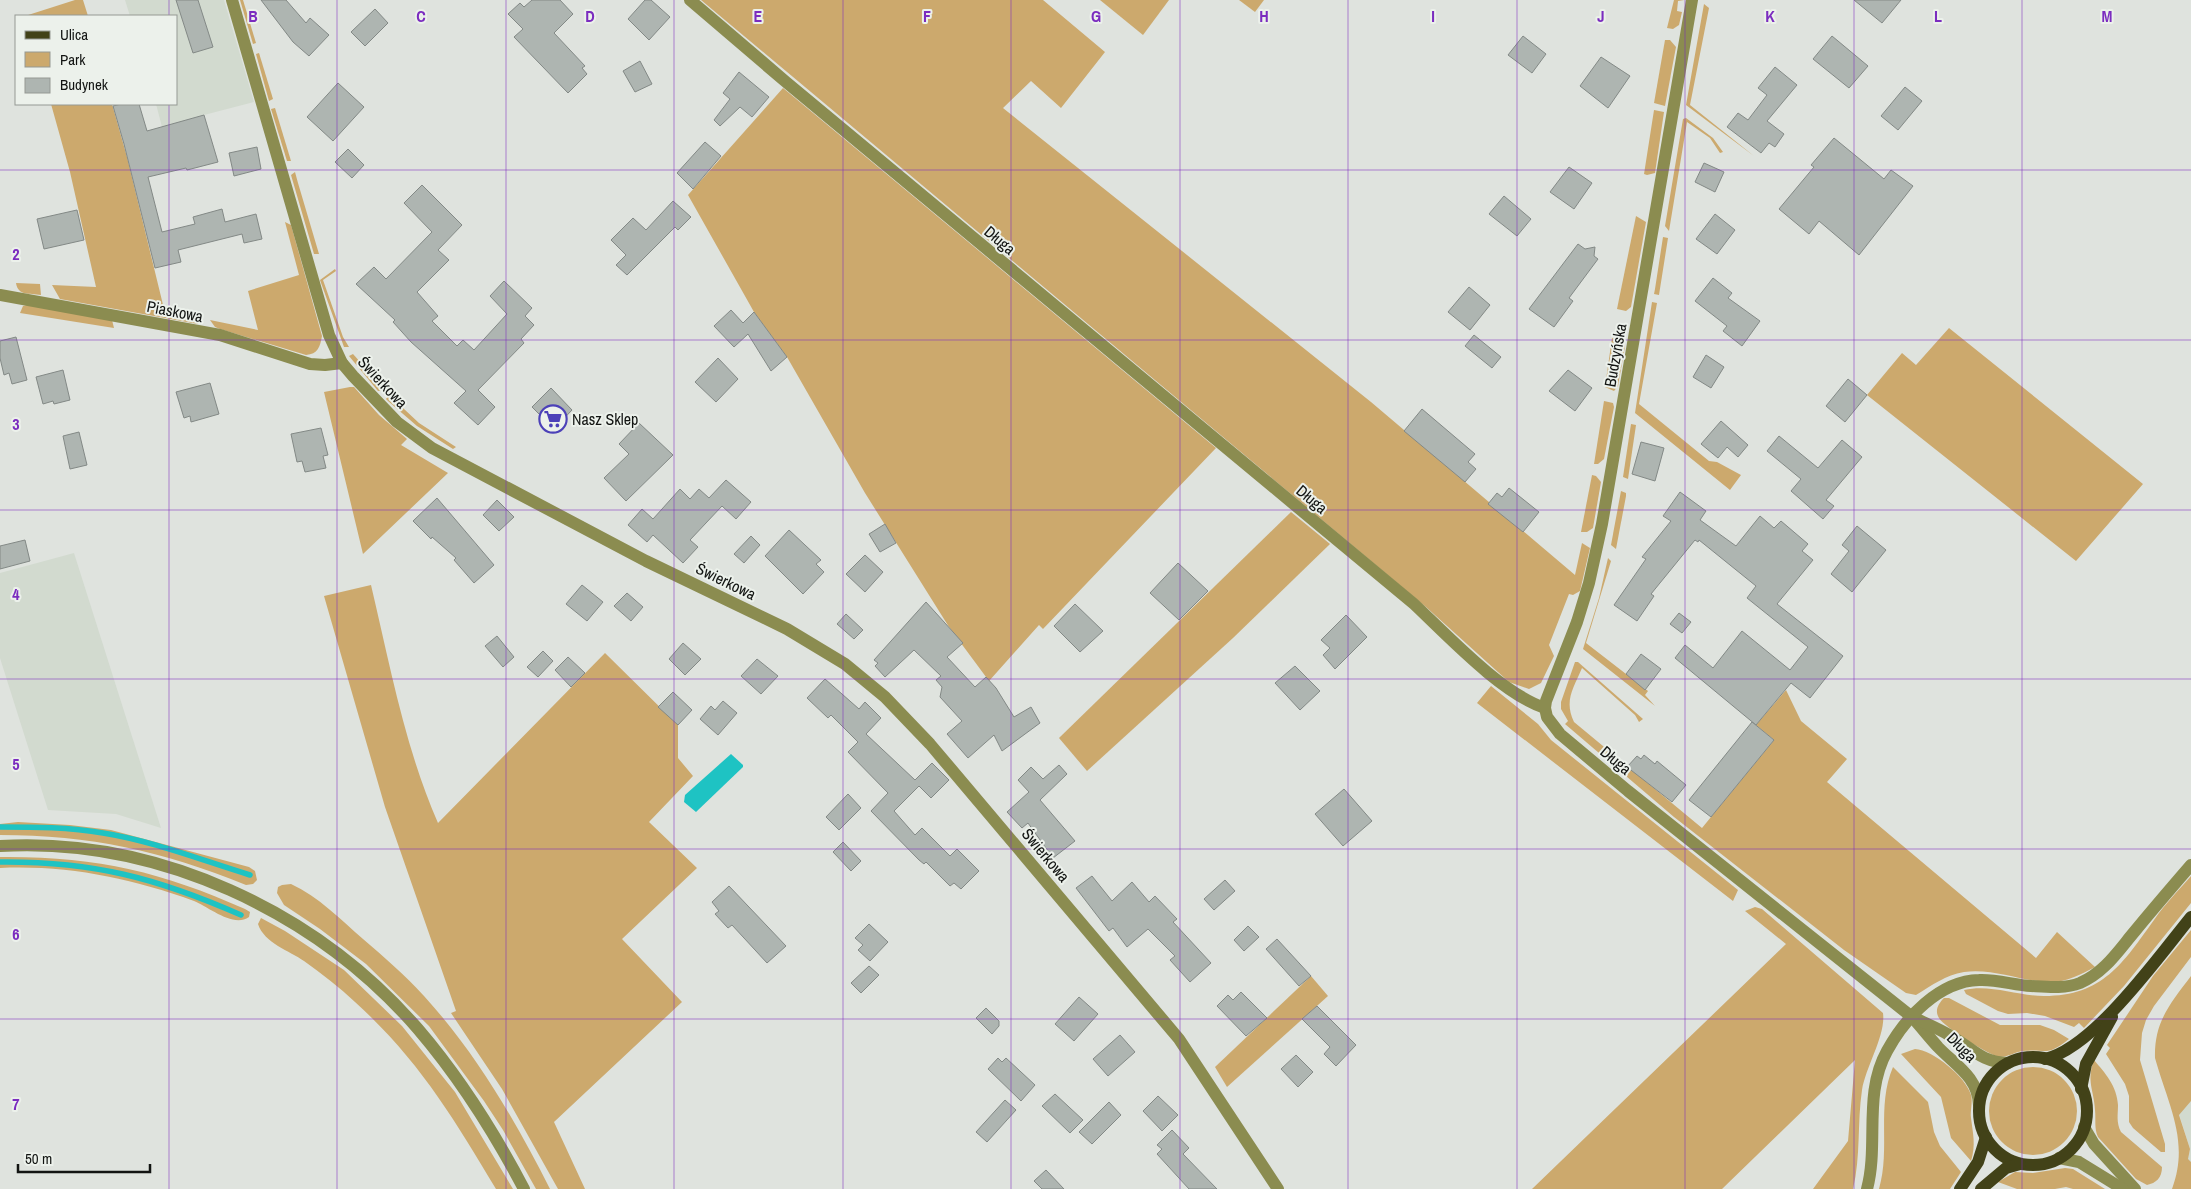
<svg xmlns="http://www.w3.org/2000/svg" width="2191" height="1189" font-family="'Archivo Narrow',sans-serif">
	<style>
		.built { fill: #d2dacf }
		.green { fill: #cca96d }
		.water { fill: #1ec3c3 }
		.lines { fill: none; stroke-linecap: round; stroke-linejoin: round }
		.stream { stroke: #1ec3c3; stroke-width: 5.5 }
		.building { fill: #aeb5b1; stroke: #838986 }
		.minor { stroke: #8b8c50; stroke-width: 12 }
		.major { stroke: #424218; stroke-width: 12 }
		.grid { fill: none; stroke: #7b2cbf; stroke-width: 1; stroke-opacity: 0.55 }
		.labels { text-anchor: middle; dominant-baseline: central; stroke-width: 4; stroke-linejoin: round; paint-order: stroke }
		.street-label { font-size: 16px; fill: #121412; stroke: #ecf1eb }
		.poi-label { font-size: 16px; fill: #121412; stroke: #ecf1eb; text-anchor: start }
		.grid-label { font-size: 16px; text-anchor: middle; font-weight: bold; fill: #7b2cbf; stroke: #ecf1eb; stroke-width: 4; stroke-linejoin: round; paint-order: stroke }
	</style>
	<rect width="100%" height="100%" fill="#dfe3de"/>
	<!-- built -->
	<g class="built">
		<path d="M125 0H224L254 102 204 115 167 146 156 104H176V16H130Z"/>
		<path d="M74 553 161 828 116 814 48 810 0 658V573Z"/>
		<path d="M2191 1052V1189L2181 1187 2190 1149 2168 1079Z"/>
	</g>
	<!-- green -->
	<g class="green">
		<path d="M75 0H83L88 16H25Z"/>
		<path d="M240 0H243L256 43 253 44Z"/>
		<path d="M701 0H1043L1105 52 1061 108 1031 81 1003 108 1371 402 1575 575 1582 543 1590 548 1580 591 1573 595 1569 594 1549 645 1554 656 1541 683 1529 689 1509 682 1426 607Z"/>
		<path d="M1100 0H1169L1143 35Z"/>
		<path d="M1239 0H1264L1255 12Z"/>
		<path d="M1674 0H1684L1678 1 1677 11 1682 12 1679 25 1673 29 1667 28Z"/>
		<path d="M1704 4 1709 8 1690 105 1754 156 1686 105Z"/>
		<path d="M1665 40H1670L1676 47 1665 106 1654 103Z"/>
		<path d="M259 53 273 99 269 101 256 54Z"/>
		<path d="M783 88 1216 448 1043 629 1039 625 989 681 949 627 865 493 787 357 754 312 688 195Z"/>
		<path d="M51 104H112L127 157 165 313 198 319V324L60 299 52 285 96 287 70 172Z"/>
		<path d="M275 108 291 161H287L271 109Z"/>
		<path d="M1654 110 1664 112 1655 173 1647 175 1644 174Z"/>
		<path d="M1686 118 1713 138 1723 152 1720 153 1710 138 1687 122 1669 231 1665 226 1683 119Z"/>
		<path d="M295 172 298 183 319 254H314L291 175Z"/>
		<path d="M1636 216 1646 222 1631 307 1626 311 1617 309Z"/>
		<path d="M285 222 291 225 322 336C320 347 318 354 306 355L220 329 215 327 210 320 258 330 248 291 299 275Z"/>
		<path d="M1663 237 1668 238 1659 295 1654 294 1655 289Z"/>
		<path d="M335 269 336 271 323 280 343 337 349 347H344L320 280Z"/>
		<path d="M16 283 40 284 41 295C29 293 18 296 16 283Z"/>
		<path d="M1652 302 1657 303 1639 404 1709 461 1717 462 1741 475 1730 490 1635 413Z"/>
		<path d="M27 305 112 320 114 328 20 313 23 306Z"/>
		<path d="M1949 328 2143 484 2076 561 1867 395 1902 353 1916 365Z"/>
		<path d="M1612 338 1622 342 1625 346 1618 386 1614 391 1605 387Z"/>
		<path d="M353 354 385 390 378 391 349 356Z"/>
		<path d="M350 387H354L379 415 407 439 401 445 448 473 363 554 324 392Z"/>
		<path d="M389 395 419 423 456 447 453 449 417 426 388 401 386 399Z"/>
		<path d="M1604 401 1613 403 1614 407 1604 459 1598 464H1594Z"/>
		<path d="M1631 424 1636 425 1628 479 1623 477Z"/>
		<path d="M1592 475 1596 476 1601 482 1593 528 1587 532H1581Z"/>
		<path d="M1621 491 1626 493V496L1616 549 1611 545Z"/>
		<path d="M1291 512 1330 544 1233 638 1087 771 1059 738Z"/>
		<path d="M1608 558 1611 561 1586 643 1648 691 1645 695 1655 706 1583 649 1599 598Z"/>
		<path d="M371 585C390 665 405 748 438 823L605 653 678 725V758L693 776 649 822 697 868 622 939 682 1002 554 1122 585 1189H558L502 1089 451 1013 456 1011 385 807 324 596Z"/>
		<path d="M1575 662H1578L1643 719 1639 722 1635 715 1582 668C1573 689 1564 701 1574 722L1702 828 1774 740 1756 725 1786 690 1801 721 1847 759 1827 782 2036 958 2057 932 2095 967C2080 975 2065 983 2048 982 2020 981 1993 968 1964 972 1945 975 1933 985 1916 995L1906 993 1844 950 1674 817 1565 724 1568 721 1561 709V702Z"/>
		<path d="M1491 686 1538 724 1551 740 1738 890 1733 901 1477 703Z"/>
		<path d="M18 822 70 825 111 830 249 867 255 871 257 880 253 884 246 885C162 851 90 835 0 835V824Z"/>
		<path d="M0 857C94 856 160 871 245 909L250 912 249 917C233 928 209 907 194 901 130 878 68 865 0 868Z"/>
		<path d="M2191 876V903L2124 986 2084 1028 2079 1023 2074 1027 2045 1016 2027 1013 2008 1014 1998 1011 1966 994 1964 990C1991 984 2017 996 2044 996 2103 996 2123 963 2154 920 2165 904 2179 890 2191 876Z"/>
		<path d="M291 884C319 897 340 919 363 939 384 957 405 975 424 996 476 1053 515 1120 550 1189H536L503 1130 484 1101 429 1026 366 964 320 929 284 905 277 893 278 887 282 885Z"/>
		<path d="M1755 907 1762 909 1883 1013C1886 1035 1866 1066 1862 1090 1857 1123 1861 1156 1853 1189H1813L1848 1141 1855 1060 1722 1189H1532L1786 944 1745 911Z"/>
		<path d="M261 918 285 931 344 970 402 1026 455 1092 513 1189H496C453 1117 418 1059 355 1002 339 987 322 974 304 961 290 951 264 943 258 924Z"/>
		<path d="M2191 930V957L2154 1006 2146 1020 2142 1033 2140 1060 2165 1144V1152H2161L2133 1128 2129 1122V1096L2125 1084 2106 1054 2110 1048 2107 1045 2153 976Z"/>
		<path d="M1311 976 1328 996 1227 1087 1215 1067Z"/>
		<path d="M2191 976V1101L2179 1115 2190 1149 2188 1159 2191 1162V1189H2172C2190 1141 2168 1105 2155 1058 2154 1022 2170 1004 2191 976Z"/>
		<path d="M1944 998H1949L2000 1025H2040L2054 1030 2069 1039C2045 1058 2047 1048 2023 1051 2015 1052 2008 1057 2000 1057 1990 1056 1944 1027 1939 1018 1934 1010 1939 1003 1944 998Z"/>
		<path d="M1915 1049C1933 1050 1966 1077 1971 1095 1973 1102 1970 1111 1971 1118 1973 1134 1976 1145 1971 1161L1951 1138 1941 1097 1901 1054Z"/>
		<path d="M2094 1060C2105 1073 2117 1086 2118 1105 2118 1115 2116 1122 2121 1132L2162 1167C2162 1178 2156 1183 2147 1185L2136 1179 2098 1137C2094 1128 2096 1120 2095 1110 2094 1090 2086 1081 2094 1060Z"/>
		<path d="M1893 1067 1928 1102 1934 1132 1940 1146 1961 1172 1950 1189H1879C1891 1148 1876 1107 1893 1067Z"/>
		<circle cx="2033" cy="1111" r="44"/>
		<path d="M2065 1168 2073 1169 2105 1189H2073L2066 1187 2055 1189H2017L1998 1182 2015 1172 2033 1173Z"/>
	</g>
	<!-- water -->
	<path class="water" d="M731 754 743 765V767L696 812 684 802 685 795Z"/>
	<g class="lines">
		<!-- stream -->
		<g class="stream">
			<path d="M0 827C34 827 69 827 103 833 153 841 201 860 250 875"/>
			<path d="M0 862C92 861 157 878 241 915"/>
		</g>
	</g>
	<!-- building -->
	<g class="building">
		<path d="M176 0H198L213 47 193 53Z"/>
		<path d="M261 0H286L306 23 310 18 329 35 309 56 293 42Z"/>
		<path d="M532 0H560L573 14 554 33 585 66 582 68 587 74 568 93 514 37 523 29 508 14 520 3 524 7Z"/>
		<path d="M645 0H651L670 17 649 40 628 19Z"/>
		<path d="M1854 0H1901L1882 23Z"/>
		<path d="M375 9 388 23 365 46 351 32Z"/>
		<path d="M1523 36 1546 54 1532 73 1508 55Z"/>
		<path d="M1832 36 1868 66 1849 88 1813 59Z"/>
		<path d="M1601 57 1630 76 1608 108 1580 86Z"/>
		<path d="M640 61 652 84 635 92 623 71Z"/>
		<path d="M1775 67 1797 85 1767 121 1784 134 1775 147 1769 143 1761 153 1727 127 1738 113 1748 120 1767 95 1758 88Z"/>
		<path d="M739 72 769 97 752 117 740 107 720 126 714 120 730 99 723 93Z"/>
		<path d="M338 83 364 107 333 141 307 117Z"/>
		<path d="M1905 87 1922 101 1898 130 1881 116Z"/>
		<path d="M121 104H139L147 131 204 115 218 162 187 170 186 168 148 177 162 232 195 224 193 217 222 209 225 222 256 214 262 239 244 243 242 234 178 250 181 262 155 268 124 144 113 106Z"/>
		<path d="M1834 138 1884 179 1891 170 1913 186 1859 255 1819 221 1809 234 1779 209 1814 167 1811 165Z"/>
		<path d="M705 142 721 156 693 189 677 173Z"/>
		<path d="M257 147 261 169 234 176 229 153Z"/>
		<path d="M348 149 364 165 352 178 335 162Z"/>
		<path d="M1704 163 1724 172 1715 192 1695 182Z"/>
		<path d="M1569 167 1592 183 1574 209 1550 192Z"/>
		<path d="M422 185 462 225 438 250 449 260 417 292 438 316 432 321 457 346 463 340 474 350 507 314 490 296 504 281 532 308 525 316 534 325 521 339 524 343 478 390 495 407 478 425 454 403 466 391 411 342 393 322 395 320 356 284 374 267 386 279 432 232 404 203Z"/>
		<path d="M1504 196 1531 219 1517 236 1489 214Z"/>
		<path d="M673 201 691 217 678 230 675 227 627 275 616 265 626 255 611 240 633 218 646 230Z"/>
		<path d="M77 210 84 240 44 249 37 219Z"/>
		<path d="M1715 214 1735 230 1717 254 1696 239Z"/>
		<path d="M1578 244 1585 249 1595 247 1594 256 1598 259 1569 298 1573 301 1554 327 1529 309Z"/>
		<path d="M1713 278 1732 293 1728 298 1760 321 1742 346 1723 331 1727 326 1695 301Z"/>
		<path d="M1469 287 1490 305 1470 330 1448 312Z"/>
		<path d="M731 310 743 323 754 312 787 357 771 371 748 334 734 347 714 326Z"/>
		<path d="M1474 335 1501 357 1492 368 1465 346Z"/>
		<path d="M16 337 27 380 12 384 9 373 4 375 0 358V341Z"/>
		<path d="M1706 355 1724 367 1711 388 1693 377Z"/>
		<path d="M718 358 738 379 716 402 695 382Z"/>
		<path d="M63 370 70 400 54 404 53 401 43 404 36 377Z"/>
		<path d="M1568 370 1592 388 1575 411 1549 391Z"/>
		<path d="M1848 379 1867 395 1845 422 1826 406Z"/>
		<path d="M210 383 219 414 191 422 190 416 184 418 176 392Z"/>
		<path d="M551 388 572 410 554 429 532 407Z"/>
		<path d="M1422 409 1475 454 1468 462 1476 469 1465 482 1404 431Z"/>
		<path d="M1721 421 1748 445 1738 457 1727 447 1718 458 1701 444Z"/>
		<path d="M639 423 673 455 626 501 604 478 629 454 619 444Z"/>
		<path d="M321 428 328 455 323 456 326 468 305 472 302 461 297 462 291 434Z"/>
		<path d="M79 432 87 465 70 469 63 436Z"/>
		<path d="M1779 436 1818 468 1842 440 1862 457 1826 500 1834 506 1823 519 1791 491 1801 479 1767 451Z"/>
		<path d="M1641 442 1664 448 1655 481 1632 474Z"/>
		<path d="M726 480 751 502 736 519 722 506 690 540 698 547 683 563 653 535 647 542 628 525 642 509 653 519 680 489 690 499 699 489 709 498Z"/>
		<path d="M1509 488 1539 512 1523 532 1488 504 1497 493 1502 497Z"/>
		<path d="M1680 492 1706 511 1700 520 1736 546 1760 516 1774 528 1781 521 1808 544 1802 551 1813 560 1777 604 1843 656 1810 698 1791 683 1756 725 1675 658 1685 645 1713 668 1742 631 1790 670 1808 647 1747 598 1756 586 1699 540 1698 542 1695 540 1651 594 1654 596 1637 621 1614 605 1646 559 1642 557 1671 521 1663 516Z"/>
		<path d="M437 498 494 565 474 583 454 560 456 558 432 537 431 539 413 521Z"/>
		<path d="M497 500 514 517 499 531 483 515Z"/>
		<path d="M885 524 896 543 880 552 869 534Z"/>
		<path d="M1857 526 1886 550 1852 592 1831 574 1849 551 1842 545Z"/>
		<path d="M789 530 821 560 816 564 824 572 803 594 765 556Z"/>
		<path d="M751 536 760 545 744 563 734 554Z"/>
		<path d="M25 540 30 561 0 569V546Z"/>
		<path d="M865 555 883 572 865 592 846 574Z"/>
		<path d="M1178 563 1208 591 1179 620 1150 593Z"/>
		<path d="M582 585 603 602 587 621 566 604Z"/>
		<path d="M627 593 643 607 631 621 614 606Z"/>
		<path d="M926 602 963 643 947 657 975 687 986 677 996 688 1014 717 1031 707 1040 723 1002 751 994 735 968 758 947 734 962 721 940 697 942 687 936 680 941 676 914 650 885 677 875 666 878 663 874 660Z"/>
		<path d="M1075 604 1103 631 1080 652 1054 626Z"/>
		<path d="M1679 613 1691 622 1682 633 1670 624Z"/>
		<path d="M846 614 863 630 854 639 837 624Z"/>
		<path d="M1346 615 1367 637 1335 669 1323 655 1330 648 1321 640Z"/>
		<path d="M497 636 514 657 503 667 485 646Z"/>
		<path d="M683 643 701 659 685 675 669 659Z"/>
		<path d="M543 651 553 661 538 677 527 667Z"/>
		<path d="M1641 654 1661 669 1645 690 1626 674Z"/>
		<path d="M568 657 585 673 571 687 555 670Z"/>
		<path d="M757 659 778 676 761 694 741 676Z"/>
		<path d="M1295 666 1320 691 1300 710 1275 683Z"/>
		<path d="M825 679 859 709 865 702 881 718 866 734 915 780 932 763 949 780 931 798 919 786 894 811 915 835 922 828 950 856 957 849 979 871 961 889 954 883 950 886 926 862 924 864 919 860 871 811 888 793 848 752 858 742 831 715 828 718 807 698Z"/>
		<path d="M673 692 692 710 678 725 658 707Z"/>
		<path d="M723 701 737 713 718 735 700 719 711 706 715 710Z"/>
		<path d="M1752 722 1774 740 1711 817 1689 800Z"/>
		<path d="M1644 755 1655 764 1657 761 1686 785 1672 802 1627 767 1637 756 1641 759Z"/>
		<path d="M1059 765 1067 774 1040 800 1075 841 1053 858 1028 823 1022 828 1007 812 1029 792 1018 780 1031 767 1043 779Z"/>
		<path d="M1344 789 1372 821 1343 846 1315 814Z"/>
		<path d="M848 794 861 808 839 830 826 817Z"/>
		<path d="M843 842 861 861 851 871 833 852Z"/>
		<path d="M1092 876 1112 901 1132 882 1149 902 1155 896 1177 919 1173 922 1211 963 1190 982 1170 960 1175 956 1148 929 1127 947 1113 928 1109 931 1076 888Z"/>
		<path d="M1225 880 1235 891 1214 910 1204 899Z"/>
		<path d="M729 886 786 946 767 963 732 925 728 928 715 914 719 911 712 902Z"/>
		<path d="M869 924 888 942 870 961 858 950 863 945 855 938Z"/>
		<path d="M1248 926 1259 937 1244 951 1234 940Z"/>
		<path d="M1277 939 1311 976 1299 986 1266 949Z"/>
		<path d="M869 966 879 975 861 993 851 983Z"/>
		<path d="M1241 992 1267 1018 1246 1036 1217 1006 1228 995 1233 1000Z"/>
		<path d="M1079 997 1098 1014 1074 1041 1055 1024Z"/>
		<path d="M1317 1006 1356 1045 1336 1066 1324 1054 1330 1047 1302 1019Z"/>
		<path d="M986 1008 999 1021V1026L992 1034 976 1018Z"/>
		<path d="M1120 1035 1135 1052 1108 1076 1093 1059Z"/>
		<path d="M1296 1055 1313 1072 1298 1087 1281 1069Z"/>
		<path d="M998 1058 1002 1062 1006 1058 1035 1085 1021 1101 988 1069Z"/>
		<path d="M1055 1094 1083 1120 1070 1133 1042 1106Z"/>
		<path d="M1158 1096 1178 1115 1162 1131 1143 1111Z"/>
		<path d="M1005 1100 1016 1110 987 1142 976 1132Z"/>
		<path d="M1109 1102 1121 1115 1092 1144 1079 1132Z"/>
		<path d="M1172 1130 1189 1148 1183 1154 1217 1189H1189L1157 1154 1162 1149 1157 1145Z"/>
		<path d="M1046 1170 1064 1189H1042L1034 1181Z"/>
	</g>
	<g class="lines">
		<!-- minor -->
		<g class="minor">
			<path d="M232 0 329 335 342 363 353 376 397 422 432 448 646 561 787 629 845 664 885 697 930 744 1179 1039 1278 1189"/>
			<path d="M690 0 786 82 1414 604C1448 636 1502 694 1545 708"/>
			<path d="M1692 0 1602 524 1589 583 1577 622 1546 701 1545 708 1547 717 1560 734 1628 791 1912 1017C1921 1027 1929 1037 1938 1047 1955 1065 1978 1077 1979 1105"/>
			<path d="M0 295 220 335 310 364 325 365 342 363"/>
			<path d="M0 846C157 837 316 911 418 1029 460 1078 494 1132 524 1189"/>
			<path d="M1917 1019C1927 1024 1939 1029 1949 1035 1972 1047 1979 1062 2008 1063"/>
			<path d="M2084 1127 2094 1144 2135 1189"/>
			<path d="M2059 1158 2079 1162 2123 1189"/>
			<path d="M1867 1189C1879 1144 1863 1094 1887 1051 1905 1018 1939 981 1979 980 1996 979 2014 985 2031 986 2047 987 2065 989 2080 983 2105 972 2118 951 2135 931 2153 909 2172 887 2191 865"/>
		</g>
		<!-- major -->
		<g class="major">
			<circle cx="2033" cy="1111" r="54"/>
			<path d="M2045 1059C2094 1048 2159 956 2191 917"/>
			<path d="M2081 1089 2086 1064 2112 1017"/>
			<path d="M1960 1189 1978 1162 1986 1137"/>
			<path d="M1981 1189 2006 1168 2020 1164"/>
		</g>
	</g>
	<!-- grid -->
	<path class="grid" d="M169 0V16M337 0V1189M506 0V1189M674 0V1189M843 0V1189M1011 0V1189M1180 0V1189M1348 0V1189M1517 0V1189M1685 0V1189M1854 0V1189M2022 0V1189M169 104V1189M0 170H2191M0 340H2191M0 510H2191M0 679H2191M0 849H2191M0 1019H2191"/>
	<!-- icons -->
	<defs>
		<g id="supermarket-ring" transform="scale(1.4375)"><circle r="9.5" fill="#ecf1eb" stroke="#4c41b8" stroke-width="1.5"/><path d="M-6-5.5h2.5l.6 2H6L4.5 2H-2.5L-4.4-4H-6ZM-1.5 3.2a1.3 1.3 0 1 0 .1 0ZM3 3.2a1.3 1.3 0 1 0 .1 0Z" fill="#4c41b8"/></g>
	</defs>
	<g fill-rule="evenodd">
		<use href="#supermarket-ring" x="553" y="419"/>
	</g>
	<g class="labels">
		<!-- street labels -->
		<g class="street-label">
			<text transform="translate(1000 240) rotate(40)">Długa</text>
			<text transform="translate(175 311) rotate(11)">Piaskowa</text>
			<text transform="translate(1615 355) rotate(-80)">Budzyńska</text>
			<text transform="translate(383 382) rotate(47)">Świerkowa</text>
			<text transform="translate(1312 499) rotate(40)">Długa</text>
			<text transform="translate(726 581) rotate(26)">Świerkowa</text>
			<text transform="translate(1616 760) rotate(40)">Długa</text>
			<text transform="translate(1046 855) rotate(50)">Świerkowa</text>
			<text transform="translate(1962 1047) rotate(45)">Długa</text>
		</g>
		<!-- poi labels -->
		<g class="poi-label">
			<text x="572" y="419">Nasz Sklep</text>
		</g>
	</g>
	<g class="grid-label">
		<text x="253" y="22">B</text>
		<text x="421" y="22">C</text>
		<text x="590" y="22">D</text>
		<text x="758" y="22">E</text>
		<text x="927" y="22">F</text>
		<text x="1096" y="22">G</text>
		<text x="1264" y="22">H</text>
		<text x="1433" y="22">I</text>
		<text x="1601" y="22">J</text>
		<text x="1770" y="22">K</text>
		<text x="1938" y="22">L</text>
		<text x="2107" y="22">M</text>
		<text x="16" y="260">2</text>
		<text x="16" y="430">3</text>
		<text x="16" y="600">4</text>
		<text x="16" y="770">5</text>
		<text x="16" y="940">6</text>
		<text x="16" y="1110">7</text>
	</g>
	<!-- legend -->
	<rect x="15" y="15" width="162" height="90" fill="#ecf1eb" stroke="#959994"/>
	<rect x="25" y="31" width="25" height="8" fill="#424218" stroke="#959994"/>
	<text x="60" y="40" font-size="15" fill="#121412">Ulica</text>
	<rect x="25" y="52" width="25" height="15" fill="#cca96d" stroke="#959994"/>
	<text x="60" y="65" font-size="15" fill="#121412">Park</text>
	<rect x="25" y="78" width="25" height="15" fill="#aeb5b1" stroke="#959994"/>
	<text x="60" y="90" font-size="15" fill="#121412">Budynek</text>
	<!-- scale -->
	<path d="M18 1164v8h132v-8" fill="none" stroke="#121412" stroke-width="2.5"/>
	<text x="25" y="1164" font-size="15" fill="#121412" stroke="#ecf1eb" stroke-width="4" paint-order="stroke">50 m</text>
</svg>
